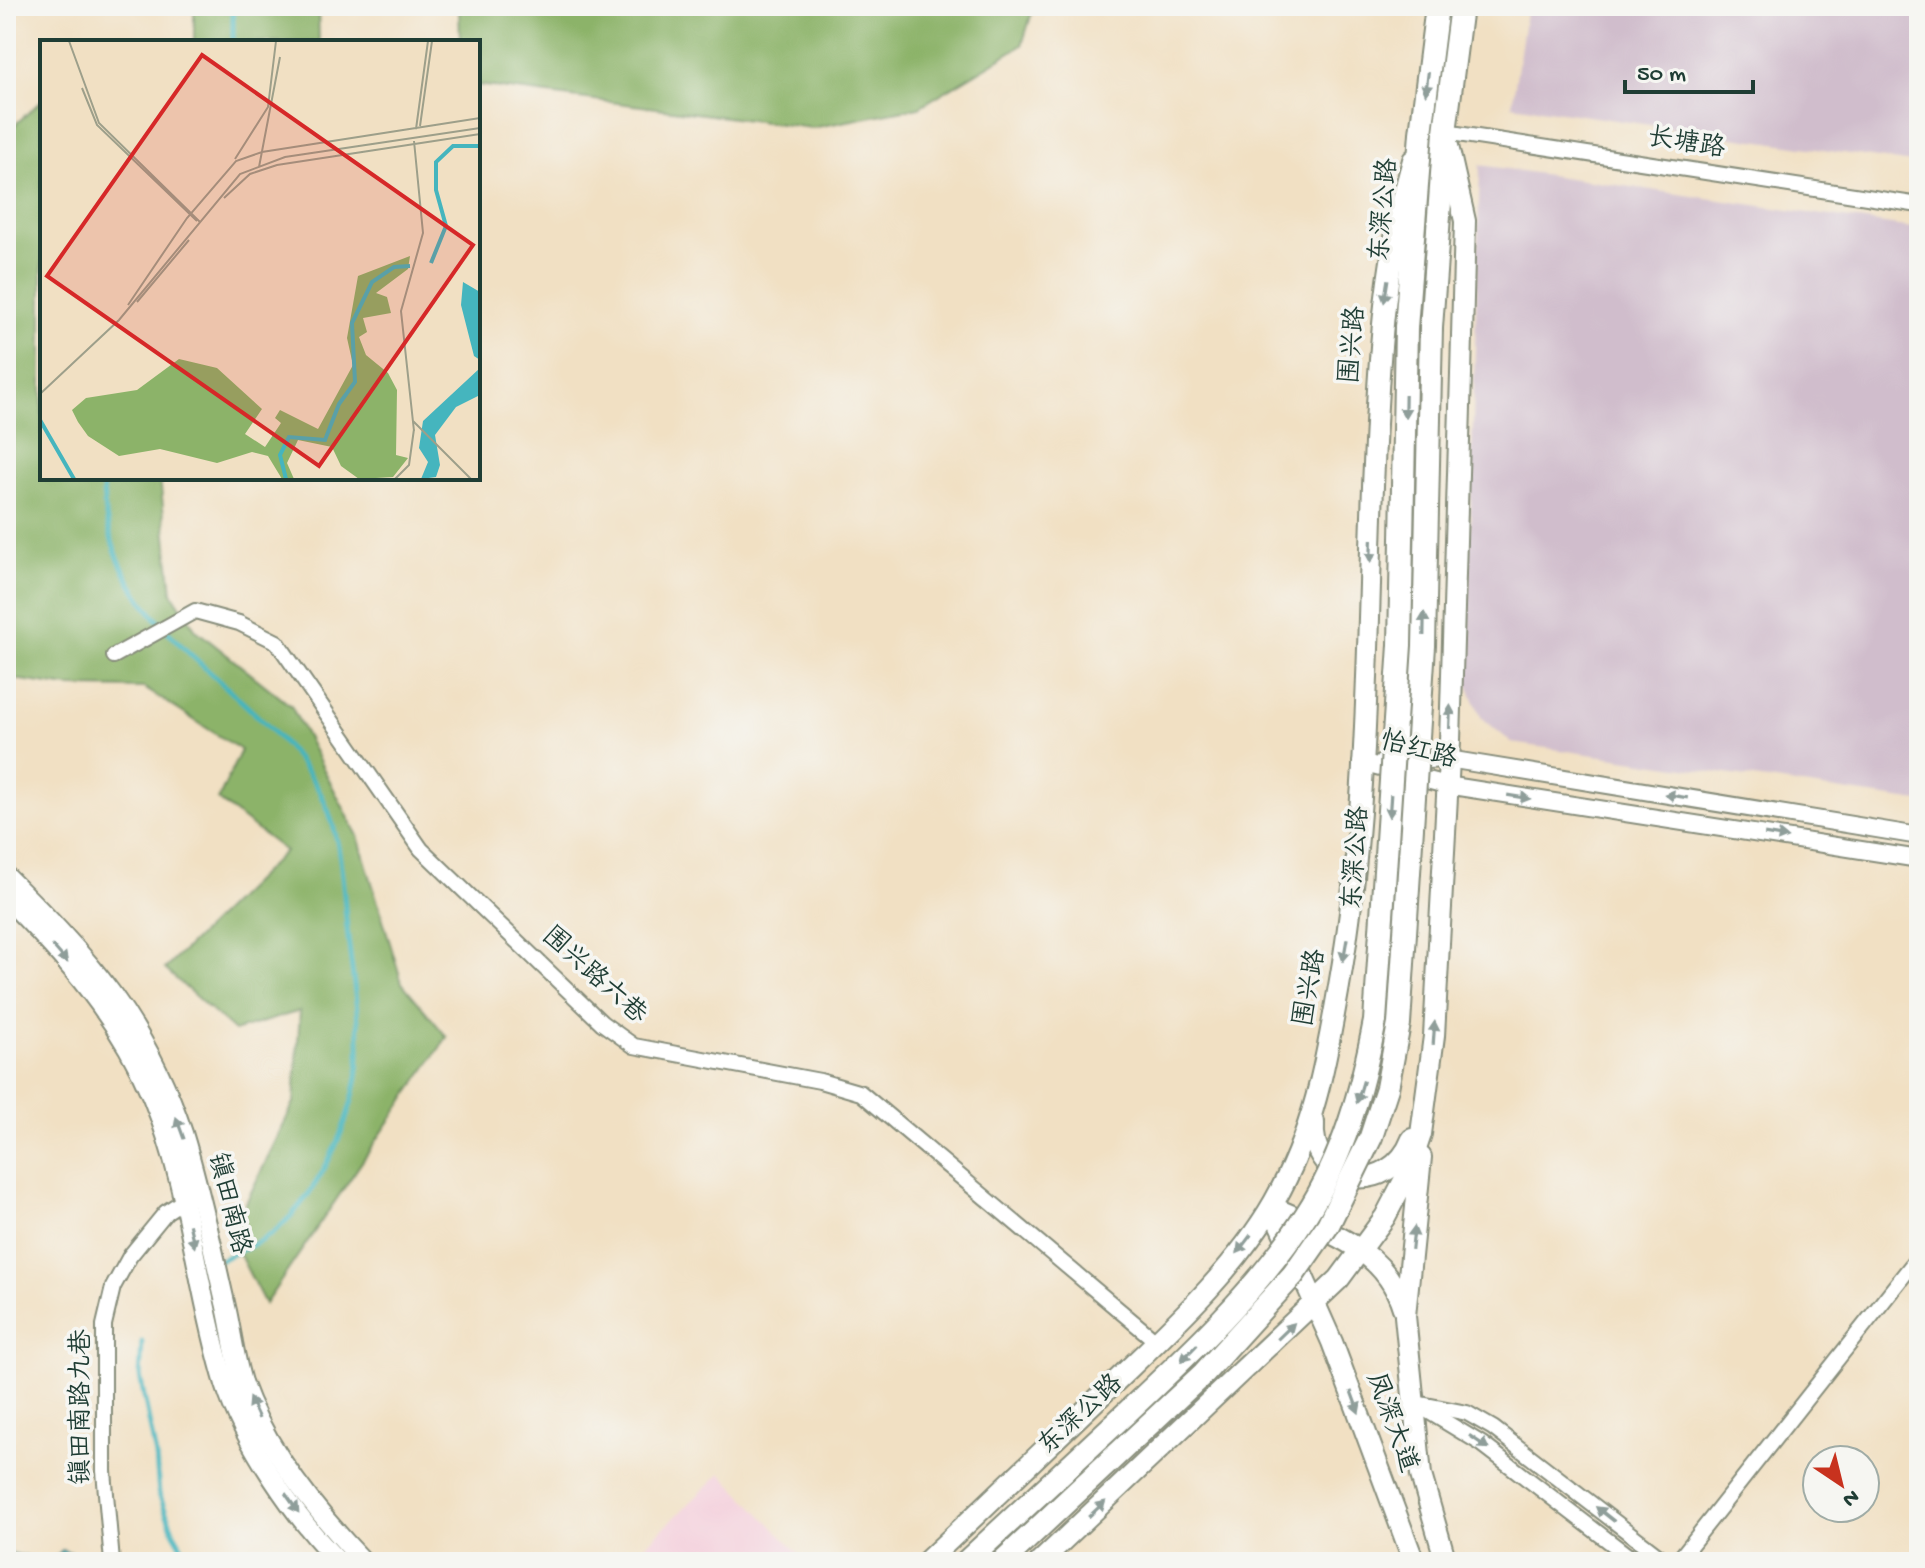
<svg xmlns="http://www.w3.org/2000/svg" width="1925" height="1568" font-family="'Gochi Hand','LXGW WenKai TC',sans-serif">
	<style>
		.built { fill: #f4cfdc }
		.industrial { fill: #d0bdcc }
		.forest { fill: #8cb369; stroke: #56784e; stroke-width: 2 }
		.water { fill: #45b5be; stroke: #327979; stroke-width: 2 }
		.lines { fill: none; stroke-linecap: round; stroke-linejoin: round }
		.stream { stroke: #45b5be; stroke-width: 5 }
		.minor-casing { stroke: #888e7c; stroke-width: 18 }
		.tertiary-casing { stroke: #888e7c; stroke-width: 20 }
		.secondary-casing { stroke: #888e7c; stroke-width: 22 }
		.primary-casing { stroke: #888e7c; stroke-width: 24 }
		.trunk-casing { stroke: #888e7c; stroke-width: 26 }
		.minor { stroke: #fff; stroke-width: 14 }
		.tertiary { stroke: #fff; stroke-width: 16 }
		.secondary { stroke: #fff; stroke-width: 18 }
		.primary { stroke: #fff; stroke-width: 20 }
		.trunk { stroke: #fff; stroke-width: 22 }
		.trunk-bridge-casing { stroke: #888e7c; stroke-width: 26; stroke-linecap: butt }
		.trunk-bridge { stroke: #fff; stroke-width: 22 }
		.oneway { fill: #8f9e9a }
		.labels { text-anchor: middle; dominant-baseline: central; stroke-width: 7; stroke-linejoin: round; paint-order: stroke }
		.street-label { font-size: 26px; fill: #1f3d34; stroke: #f6f6f2 }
		.inset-river { fill: none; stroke: #45b5be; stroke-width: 4 }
		.inset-road { fill: none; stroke: #9d9f8a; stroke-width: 2 }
		.view { fill: #d62828; fill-opacity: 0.15; stroke: #d62828; stroke-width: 4 }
		.inset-edge { fill: none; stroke: #1f3d34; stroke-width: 4 }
	</style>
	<rect width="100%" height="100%" fill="#f6f6f2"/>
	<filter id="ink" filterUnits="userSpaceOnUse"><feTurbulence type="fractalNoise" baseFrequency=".0125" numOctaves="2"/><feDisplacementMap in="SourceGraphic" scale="16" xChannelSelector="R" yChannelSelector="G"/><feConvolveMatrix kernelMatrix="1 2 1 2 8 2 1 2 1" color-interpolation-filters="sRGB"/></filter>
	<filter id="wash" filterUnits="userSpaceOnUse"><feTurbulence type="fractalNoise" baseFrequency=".006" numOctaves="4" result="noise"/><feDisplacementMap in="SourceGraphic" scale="32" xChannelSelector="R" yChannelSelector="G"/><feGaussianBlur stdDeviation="1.8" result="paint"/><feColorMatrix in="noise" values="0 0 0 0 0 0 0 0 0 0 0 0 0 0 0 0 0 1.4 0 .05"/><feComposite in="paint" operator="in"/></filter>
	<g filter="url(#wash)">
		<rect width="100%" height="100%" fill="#f1e0c3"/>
		<!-- built -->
		<path class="built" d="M721 1473 807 1562H628Z"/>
		<!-- industrial -->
		<g class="industrial">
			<path d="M1527 6H1919V164L1512 105Z"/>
			<path d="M1480 165 1919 229V802L1512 743 1481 717 1466 680Z"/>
		</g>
		<!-- forest -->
		<g class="forest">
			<path d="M194 6H318L319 42H194Z"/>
			<path d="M459 6H1034L1022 45 919 107 812 128 478 85V42H460Z"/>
			<path d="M42 100V478H160L172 593 196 630 291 706 358 836 402 983 447 1037 265 1304 230 1236 294 1103 300 1011 234 1031 165 969 285 851 218 800 241 750 144 688 69 687 6 678V133Z"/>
		</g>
		<!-- water -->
		<path class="water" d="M62 1550 74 1553 73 1562H6V1553L52 1560Z"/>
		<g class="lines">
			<!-- stream -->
			<g class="stream">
				<path d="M233 42V6"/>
				<path d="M103 478C101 630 248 675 317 787 342 828 342 882 347 928 351 970 360 1014 359 1055 358 1114 315 1207 264 1239 250 1247 234 1253 220 1260"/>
				<path d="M142 1342 140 1376 156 1456 159 1494 174 1533 191 1562"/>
			</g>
		</g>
	</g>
	<g filter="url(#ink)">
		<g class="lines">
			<!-- minor casing -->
			<g class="minor-casing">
				<g id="minor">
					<path d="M1445 132 1919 205"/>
					<path d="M114 656 195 611 239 623 277 642 421 849 602 1023 634 1046 820 1081 861 1093 1157 1342"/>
					<path d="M1411 1402 1467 1413 1493 1428 1667 1562"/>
					<path d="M1426 1410 1482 1444 1636 1562"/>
					<path d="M112 1562 104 1471V1325L113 1287 130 1256 166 1212 192 1195"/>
					<path d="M1677 1562 1919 1256"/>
				</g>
			</g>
			<!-- tertiary casing -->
			<g class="tertiary-casing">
				<g id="tertiary">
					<path d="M1383 762 1448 759 1919 836"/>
					<path d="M1361 763 1446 785 1919 859"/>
				</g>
			</g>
			<!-- secondary casing -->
			<g class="secondary-casing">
				<g id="secondary">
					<path d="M6 876C88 957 146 1021 183 1133 201 1191 213 1251 227 1311 232 1334 235 1359 242 1382 266 1450 315 1511 364 1562"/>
					<path d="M6 898C66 958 119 1018 152 1097 190 1189 196 1289 225 1384 243 1442 296 1519 339 1562"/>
				</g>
			</g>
			<!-- primary casing -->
			<g class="primary-casing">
				<g id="primary">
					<path d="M1314 1122C1309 1188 1390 1197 1412 1139"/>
					<path d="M1421 1157 1405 1316 1421 1475 1446 1562"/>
					<path d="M1272 1207 1332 1342 1414 1562"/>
					<path d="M1272 1207C1324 1231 1385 1247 1403 1308"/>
					<path d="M926 1562C989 1503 1051 1443 1114 1383 1170 1329 1235 1270 1274 1202 1313 1134 1326 1062 1339 986 1368 822 1367 652 1373 486 1378 374 1382 268 1413 160"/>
					<path d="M1040 1562 1339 1279 1385 1217 1408 1173 1421 1134 1434 1036 1450 741 1461 374 1465 221 1448 146"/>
				</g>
			</g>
			<!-- trunk casing -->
			<g class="trunk-casing">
				<g id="trunk">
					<path d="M1406 328 1421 133 1437 6"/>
					<path d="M1431 328 1445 132 1461 6"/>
				</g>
			</g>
			<!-- minor -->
			<use href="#minor" class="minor"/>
			<!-- tertiary -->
			<use href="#tertiary" class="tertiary"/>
			<!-- secondary -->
			<use href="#secondary" class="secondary"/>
			<!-- primary -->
			<use href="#primary" class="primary"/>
			<!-- trunk -->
			<use href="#trunk" class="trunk"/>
			<!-- trunk-bridge casing -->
			<g class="trunk-bridge-casing">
				<g id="trunk-bridge">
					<path d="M966 1562C1018 1514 1070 1465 1122 1417 1188 1355 1257 1291 1306 1215 1344 1156 1362 1089 1375 1021L1400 645 1406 328"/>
					<path d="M1002 1562 1204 1373 1293 1275 1328 1225 1371 1137 1387 1088 1399 1024 1424 646 1431 328"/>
				</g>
			</g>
			<!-- trunk-bridge -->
			<use href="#trunk-bridge" class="trunk-bridge"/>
		</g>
		<!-- one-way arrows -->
		<defs><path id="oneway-solid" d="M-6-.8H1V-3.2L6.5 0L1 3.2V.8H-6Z" transform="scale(2)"/></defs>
		<g class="oneway">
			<use href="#oneway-solid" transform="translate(1427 83) rotate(97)"/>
			<use href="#oneway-solid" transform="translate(1386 291) rotate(99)"/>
			<use href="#oneway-solid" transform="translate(1405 406) rotate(91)"/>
			<use href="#oneway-solid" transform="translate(1371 551) rotate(92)"/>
			<use href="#oneway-solid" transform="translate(1424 624) rotate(-89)"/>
			<use href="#oneway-solid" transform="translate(1450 717) rotate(-88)"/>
			<use href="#oneway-solid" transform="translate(1676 796) rotate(-171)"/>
			<use href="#oneway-solid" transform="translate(1519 797) rotate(9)"/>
			<use href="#oneway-solid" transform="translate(1390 806) rotate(94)"/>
			<use href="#oneway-solid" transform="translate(1776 836) rotate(9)"/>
			<use href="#oneway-solid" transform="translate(1345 950) rotate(100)"/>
			<use href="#oneway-solid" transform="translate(60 954) rotate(49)"/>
			<use href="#oneway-solid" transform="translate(1434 1033) rotate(-86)"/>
			<use href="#oneway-solid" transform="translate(1360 1092) rotate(107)"/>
			<use href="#oneway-solid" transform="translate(180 1128) rotate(-110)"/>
			<use href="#oneway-solid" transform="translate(192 1236) rotate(77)"/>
			<use href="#oneway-solid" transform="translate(1413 1238) rotate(-84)"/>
			<use href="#oneway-solid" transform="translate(1244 1244) rotate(127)"/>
			<use href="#oneway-solid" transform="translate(1286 1331) rotate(-44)"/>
			<use href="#oneway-solid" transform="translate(1189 1353) rotate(134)"/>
			<use href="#oneway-solid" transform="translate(1355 1402) rotate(70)"/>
			<use href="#oneway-solid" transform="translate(254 1408) rotate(-115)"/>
			<use href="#oneway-solid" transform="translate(1479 1442) rotate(34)"/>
			<use href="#oneway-solid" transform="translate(292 1503) rotate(55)"/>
			<use href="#oneway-solid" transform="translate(1097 1509) rotate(-43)"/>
			<use href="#oneway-solid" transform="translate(1605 1514) rotate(-142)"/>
		</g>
	</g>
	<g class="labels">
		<!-- street labels -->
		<g class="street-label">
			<text transform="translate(1686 145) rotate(9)">长塘路</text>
			<text transform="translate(1386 210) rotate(-85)">东深公路</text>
			<text transform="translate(1355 345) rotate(-85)">围兴路</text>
			<text transform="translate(1418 752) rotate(15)">怡红路</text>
			<text transform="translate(1358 858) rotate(-86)">东深公路</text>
			<text transform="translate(593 977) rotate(42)">围兴路六巷</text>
			<text transform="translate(1312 988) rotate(-80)">围兴路</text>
			<text transform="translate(227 1204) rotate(76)">镇田南路</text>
			<text transform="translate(83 1407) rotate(-90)">镇田南路九巷</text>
			<text transform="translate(1082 1416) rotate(-43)">东深公路</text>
			<text transform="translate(1390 1423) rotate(70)">凤深大道</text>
		</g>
	</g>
	<!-- overview -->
	<g transform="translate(40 40)">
		<rect width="440" height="440" fill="#f1e0c3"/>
		<path d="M370 216 368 229 336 253 347 257 351 273 323 278 327 292 319 297 326 315 348 333 357 350 356 415 368 418 353 437 319 439 301 426 292 407 258 400 247 423 254 439H242L228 416 212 412 177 423 120 409 79 416 48 396 38 382 32 370 46 358 97 350 139 319 177 328 222 369 205 394 225 407 241 383 235 378 240 370 278 389 313 325 307 298 318 236Z" fill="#8cb369"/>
		<path d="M423 242 440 252V320L434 316 421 265ZM440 328V355L416 367 395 395 400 425 396 437 381 439 388 422 379 408 383 381Z" fill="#45b5be"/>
		<path class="inset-river" d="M391 223 406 186 396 150V122L413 106H440M0 380 34 439M246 439 240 415 249 397 285 400 299 364 315 342 312 283 332 242 354 227 370 226"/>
		<path class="inset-road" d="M29 1 59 83 160 182M42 48 57 85 157 181M380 86 392 1M376 89 388 1M374 101 383 193 361 271 374 391M195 119 228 67 236 1M219 127 240 17M184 158 210 134 237 125 440 94M97 262 149 200M88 265 147 178 196 121 222 112 440 78M0 354 79 280 200 134 245 117 440 88M373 381 431 439M355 439 369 425 374 389"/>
		<path class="view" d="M162 15 433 205 279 426 7 236Z"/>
		<rect width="440" height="440" class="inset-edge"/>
	</g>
	<!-- margin -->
	<rect width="1925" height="1568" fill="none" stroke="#f6f6f2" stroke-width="32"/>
	<!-- north arrow -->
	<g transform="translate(1841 1484) rotate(145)"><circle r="38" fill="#f6f6f2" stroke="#a0aca6" stroke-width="2"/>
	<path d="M0-6L14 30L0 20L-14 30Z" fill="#c8321e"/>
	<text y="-12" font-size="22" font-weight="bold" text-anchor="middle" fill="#1f3d34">N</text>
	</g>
	<!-- scale -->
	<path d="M1625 80v12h128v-12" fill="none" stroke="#1f3d34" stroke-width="4"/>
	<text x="1637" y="80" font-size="24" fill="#1f3d34" stroke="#f6f6f2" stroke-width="6" paint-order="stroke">50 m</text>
</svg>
